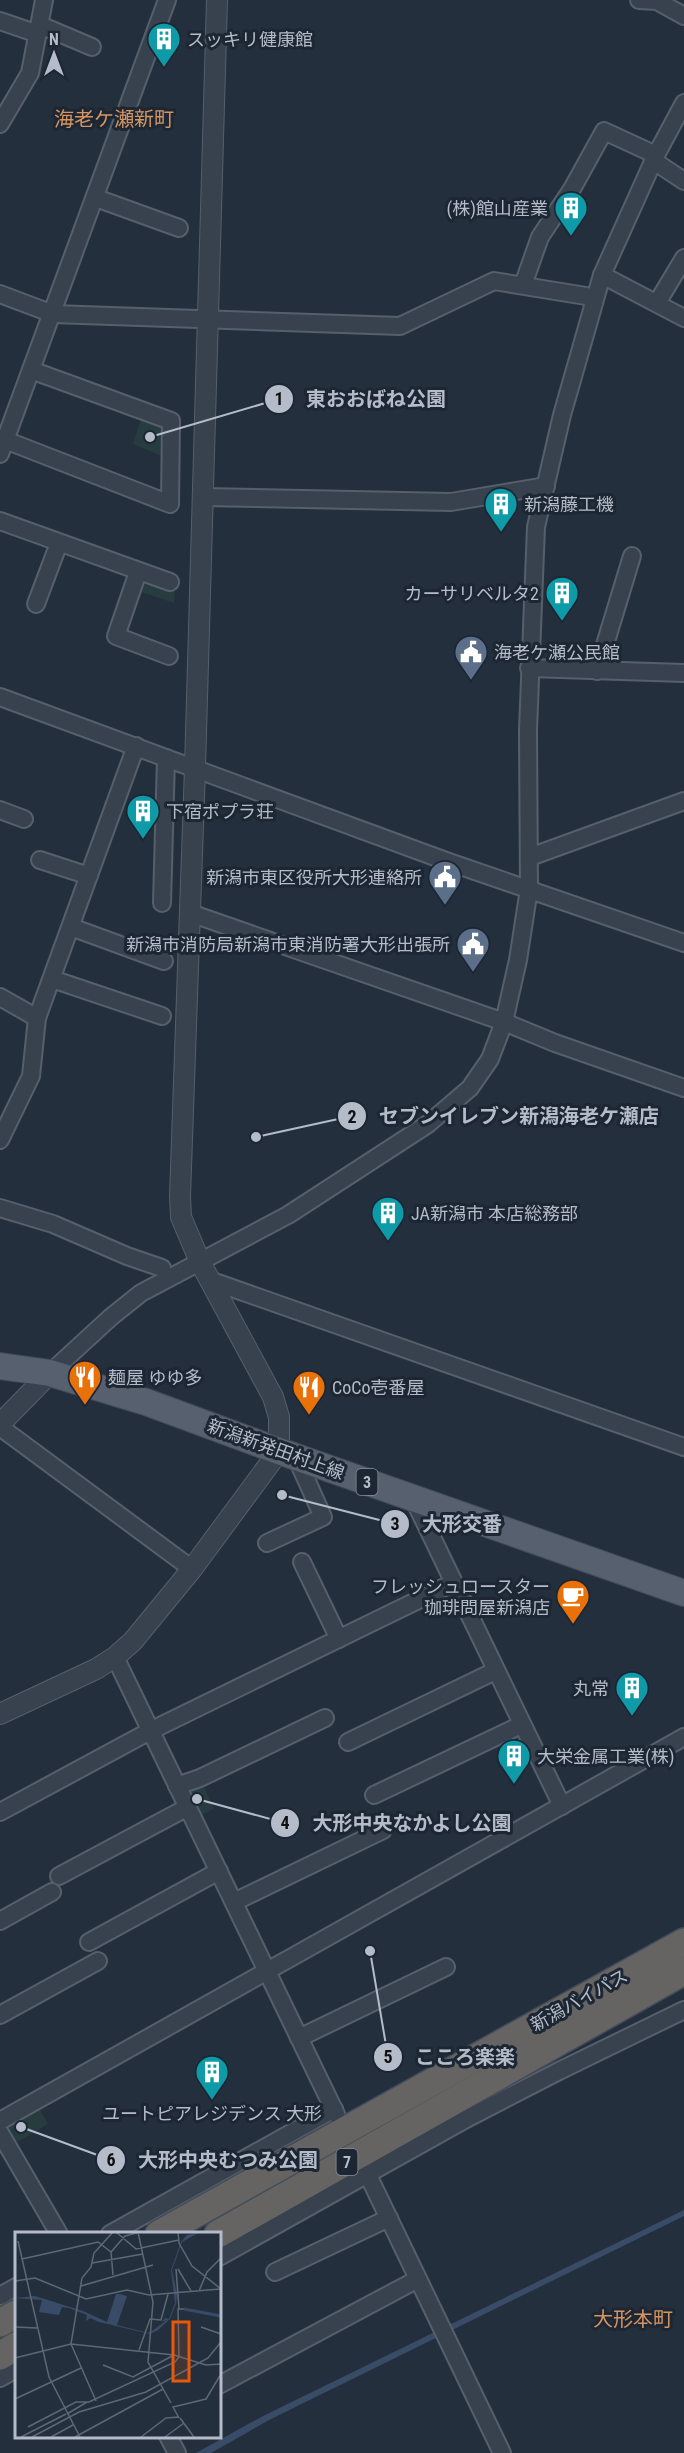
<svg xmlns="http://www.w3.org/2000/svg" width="684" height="2453" font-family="'Roboto Condensed','Noto Sans JP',sans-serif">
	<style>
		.green { fill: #263c3f }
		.water { fill: #394c67 }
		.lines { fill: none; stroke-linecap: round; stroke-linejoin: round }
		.minor-casing { stroke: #565f6c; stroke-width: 20 }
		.tertiary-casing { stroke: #565f6c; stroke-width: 22 }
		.primary-casing { stroke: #414a57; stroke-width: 28 }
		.trunk-casing { stroke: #434c59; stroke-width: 30 }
		.minor { stroke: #38414e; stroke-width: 16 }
		.tertiary { stroke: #38414e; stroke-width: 20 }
		.primary { stroke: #56606e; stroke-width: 26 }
		.trunk { stroke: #656462; stroke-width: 27 }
		.labels { text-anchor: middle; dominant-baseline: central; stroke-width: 6; stroke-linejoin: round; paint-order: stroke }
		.shield { fill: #1d2633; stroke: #878f9c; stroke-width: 1.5 }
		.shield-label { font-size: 16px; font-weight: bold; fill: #b4bcc9 }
		.poi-label { font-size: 18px; fill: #b4bcc9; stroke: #1d2633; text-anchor: start }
		.street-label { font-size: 18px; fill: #b4bcc9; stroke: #1d2633 }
		.neighbourhood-label { font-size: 20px; fill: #d59563; stroke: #1d2633 }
		.inset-river { fill: none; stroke: #394c67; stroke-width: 3 }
		.inset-road { fill: none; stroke: #5e6776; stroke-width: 1.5 }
		.view { fill: #e8590c; fill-opacity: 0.15; stroke: #e8590c; stroke-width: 3 }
		.inset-edge { fill: none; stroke: #b4bcc9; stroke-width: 3 }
		.leader { fill: none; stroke: #b4bcc9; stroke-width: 2 }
		.callout-dot { fill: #b4bcc9; stroke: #1d2633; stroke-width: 2 }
		.mark-label { font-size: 18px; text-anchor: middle; font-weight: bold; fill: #111 }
		.callout-label { font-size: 20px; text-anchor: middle; font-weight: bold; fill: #b4bcc9; stroke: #1d2633; stroke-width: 6; stroke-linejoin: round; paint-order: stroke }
	</style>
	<rect width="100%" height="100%" fill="#242f3e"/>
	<!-- green -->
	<g class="green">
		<path d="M142 416C170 428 166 428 164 457L133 444Z"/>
		<path d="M140 583 175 590 174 603 138 591Z"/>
		<path d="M200 1778 214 1809 192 1819 179 1790Z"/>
		<path d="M36 2103 48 2124 9 2147 0 2131Z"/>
	</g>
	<!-- water -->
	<path class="water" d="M684 2210V2216L269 2420 211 2453H196L263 2416Z"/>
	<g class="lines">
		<!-- minor casing -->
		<g class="minor-casing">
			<g id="minor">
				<path d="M639 0 657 1 684 16"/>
				<path d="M0 21 38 34"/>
				<path d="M40 25 92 47"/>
				<path d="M0 124 30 73 44 0"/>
				<path d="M654 161 684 181"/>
				<path d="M96 198 179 228"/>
				<path d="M602 275 684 318"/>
				<path d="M523 285 540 237 572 189 604 131 656 155"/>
				<path d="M0 294 53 314 400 326 494 281 586 296 594 300"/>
				<path d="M657 303 684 258"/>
				<path d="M5 440 170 504 171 421 31 370"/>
				<path d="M0 454 167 0"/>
				<path d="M202 497 451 502 546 486"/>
				<path d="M0 521 170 582"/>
				<path d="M138 572 116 636 169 656"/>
				<path d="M36 604 59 543"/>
				<path d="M529 668 684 673"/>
				<path d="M597 671 632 556"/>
				<path d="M0 697 446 861 684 943"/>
				<path d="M0 810 24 819"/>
				<path d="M530 857 684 801"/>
				<path d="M40 860 89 876"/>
				<path d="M162 903 166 758"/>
				<path d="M190 913 504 1022 555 1043 684 1088"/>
				<path d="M71 927 164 961"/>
				<path d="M52 979 162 1016"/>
				<path d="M0 997 37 1018"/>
				<path d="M0 1140 31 1076 37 1018 136 746"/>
				<path d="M0 1208 53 1224 127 1256 162 1268"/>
				<path d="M212 1281 684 1447"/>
				<path d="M50 1373 111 1317 141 1293 288 1215 428 1124 470 1088 490 1059 504 1022 518 960 529 889 528 730 536 527 562 415 602 275 656 155 684 103"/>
				<path d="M0 1427 192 1569"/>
				<path d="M413 1498 562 1806"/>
				<path d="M267 1543 323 1517 296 1457"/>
				<path d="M302 1562 339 1639"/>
				<path d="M115 1657 336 2114"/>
				<path d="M348 1742 495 1671"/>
				<path d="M177 1786 200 1778 325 1718"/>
				<path d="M374 1795 521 1725"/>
				<path d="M0 1812 150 1731 453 1583"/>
				<path d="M59 1876 188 1807"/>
				<path d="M234 1902 383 1830"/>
				<path d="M0 1921 52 1892"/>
				<path d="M89 1942 219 1871"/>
				<path d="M0 2015 98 1961"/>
				<path d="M299 2038 446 1967"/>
				<path d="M0 2121 684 1737"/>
				<path d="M0 2133 59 2234"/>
				<path d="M367 2173 502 2453"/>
				<path d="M110 2234 334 2109"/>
				<path d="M219 2257 466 2119 559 2071 684 2010"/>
				<path d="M275 2272 389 2218"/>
				<path d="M0 2296 16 2287"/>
				<path d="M0 2378 16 2369"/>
				<path d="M219 2385 418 2279"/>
				<path d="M168 2436 177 2453"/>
			</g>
		</g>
		<!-- tertiary casing -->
		<g class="tertiary-casing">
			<g id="tertiary">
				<path d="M0 1424 50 1373"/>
				<path d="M0 1714 96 1669 115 1657 133 1641 192 1569 279 1451V1417L273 1397 200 1262 181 1217 180 1196 195 768 217 0"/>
			</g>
		</g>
		<!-- primary casing -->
		<g class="primary-casing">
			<path id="primary" d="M0 1366 50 1373 146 1402 279 1451 684 1593"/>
		</g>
		<!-- trunk casing -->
		<g class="trunk-casing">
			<g id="trunk">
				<path d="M159 2234 684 1942"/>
				<path d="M218 2234 684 1971"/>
				<path d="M0 2323 16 2314"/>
				<path d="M0 2356 16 2346"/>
			</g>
		</g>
		<!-- minor -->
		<use href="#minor" class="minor"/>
		<!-- tertiary -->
		<use href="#tertiary" class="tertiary"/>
		<!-- primary -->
		<use href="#primary" class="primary"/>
		<!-- trunk -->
		<use href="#trunk" class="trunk"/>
	</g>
	<!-- icons -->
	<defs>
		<g id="building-pin" transform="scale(1.725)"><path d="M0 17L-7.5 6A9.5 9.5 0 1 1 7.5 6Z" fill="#0f9aa8" stroke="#1d2633"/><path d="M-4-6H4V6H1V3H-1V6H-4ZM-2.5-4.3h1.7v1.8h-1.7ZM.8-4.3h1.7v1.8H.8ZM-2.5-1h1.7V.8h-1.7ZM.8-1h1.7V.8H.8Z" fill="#fff"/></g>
		<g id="civic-pin" transform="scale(1.725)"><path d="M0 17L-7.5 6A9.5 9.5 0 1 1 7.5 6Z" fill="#5c6f8a" stroke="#1d2633"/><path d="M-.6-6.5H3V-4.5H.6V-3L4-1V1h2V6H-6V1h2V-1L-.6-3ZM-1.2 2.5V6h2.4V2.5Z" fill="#fff"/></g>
		<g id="restaurant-pin" transform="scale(1.725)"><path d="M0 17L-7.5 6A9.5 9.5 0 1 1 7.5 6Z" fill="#e8710a" stroke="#1d2633"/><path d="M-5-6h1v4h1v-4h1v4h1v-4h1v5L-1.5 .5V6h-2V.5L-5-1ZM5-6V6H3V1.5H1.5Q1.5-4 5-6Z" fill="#fff"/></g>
		<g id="cafe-pin" transform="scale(1.725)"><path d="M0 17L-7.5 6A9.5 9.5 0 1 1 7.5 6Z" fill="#e8710a" stroke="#1d2633"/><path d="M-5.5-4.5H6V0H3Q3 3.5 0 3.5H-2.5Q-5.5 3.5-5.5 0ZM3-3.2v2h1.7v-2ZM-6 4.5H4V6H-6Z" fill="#fff"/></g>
	</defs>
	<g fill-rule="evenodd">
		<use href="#building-pin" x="164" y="39"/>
		<use href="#building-pin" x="571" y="208"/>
		<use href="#building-pin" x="501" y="504"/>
		<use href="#building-pin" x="562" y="593"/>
		<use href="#civic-pin" x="471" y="652"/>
		<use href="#building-pin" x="143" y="811"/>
		<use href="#civic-pin" x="445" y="877"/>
		<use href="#civic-pin" x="473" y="944"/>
		<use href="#building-pin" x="388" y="1213"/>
		<use href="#restaurant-pin" x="85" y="1377"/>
		<use href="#restaurant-pin" x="309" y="1387"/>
		<use href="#cafe-pin" x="573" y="1596"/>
		<use href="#building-pin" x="632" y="1688"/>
		<use href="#building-pin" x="514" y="1756"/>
		<use href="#building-pin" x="212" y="2072"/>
	</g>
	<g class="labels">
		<!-- shield labels -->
		<g class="shield">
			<rect x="356.5" y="1469" width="21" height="26" rx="4.5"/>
			<rect x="336.5" y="2149" width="21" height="26" rx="4.5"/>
		</g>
		<g class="shield-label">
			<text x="367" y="1482">3</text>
			<text x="347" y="2162">7</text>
		</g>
		<!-- poi labels -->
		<g class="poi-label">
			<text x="187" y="39">スッキリ健康館</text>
			<text x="548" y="208" text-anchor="end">(株)館山産業</text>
			<text x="524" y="504">新潟藤工機</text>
			<text x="539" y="593" text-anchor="end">カーサリベルタ2</text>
			<text x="494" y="652">海老ケ瀬公民館</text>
			<text x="166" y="811">下宿ポプラ荘</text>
			<text x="422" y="877" text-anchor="end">新潟市東区役所大形連絡所</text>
			<text x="450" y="944" text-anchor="end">新潟市消防局新潟市東消防署大形出張所</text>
			<text x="411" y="1213">JA新潟市 本店総務部</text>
			<text x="108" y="1377">麺屋 ゆゆ多</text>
			<text x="332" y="1387">CoCo壱番屋</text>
			<text x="550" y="1586" text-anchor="end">フレッシュロースター<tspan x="550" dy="21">珈琲問屋新潟店</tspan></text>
			<text x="609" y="1688" text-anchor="end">丸常</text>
			<text x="537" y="1756">大栄金属工業(株)</text>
			<text x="212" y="2113" text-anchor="middle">ユートピアレジデンス 大形</text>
		</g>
		<!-- street labels -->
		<g class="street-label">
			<text transform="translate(276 1449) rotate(20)">新潟新発田村上線</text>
			<text transform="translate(579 2000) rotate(-29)">新潟バイパス</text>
		</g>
		<!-- neighbourhood labels -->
		<g class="neighbourhood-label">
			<text x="114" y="119">海老ケ瀬新町</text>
			<text x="633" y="2319">大形本町</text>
		</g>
	</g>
	<!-- overview -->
	<g transform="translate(15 2232)">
		<rect width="206" height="206" fill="#242f3e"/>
		<path d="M185 0 167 10 157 38 162 62 161 72 155 87 143 98 135 102 84 90 75 86 71 89 72 83 54 76 47 75 44 83 24 80 27 68 0 66 20 64 68 79 92 90 101 62H105L112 64 102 93 134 101 152 88 147 90 150 86 154 87 160 71 156 38 166 10 172 3Z" fill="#394c67"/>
		<path class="inset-river" d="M169 77 206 84"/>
		<path class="inset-road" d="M101 0 121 17 164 8M123 0 138 70 133 130 156 171M163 0 164 11 177 34 206 57M3 9 34 145 65 205M7 27 83 10 96 20M77 31 128 22M161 37 164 77M163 37 176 59M98 43 96 20 110 4 125 0M0 49 20 46 71 67 112 58 134 63 205 57M66 54 138 33M184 59 192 40 206 26M0 95 22 96M186 95 206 102M124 118 135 87 146 88 153 62M0 126 56 112 159 123 191 133 206 132M88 133 118 145 159 123M0 167 66 136M81 169 56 112 67 46 76 35 79 21 98 0M52 182 72 170M164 186 158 175 191 167 206 142M165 186 179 205M13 195 61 170H74L160 130 164 125 163 77H169M6 205 51 182M17 205 64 180 131 160 193 126 206 110M36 205 58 193M60 205 148 157M126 205 151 186 164 185M150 205 169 191"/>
		<path class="view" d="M158 90H174V149H158Z"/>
		<rect width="206" height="206" class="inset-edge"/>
	</g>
	<!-- callouts -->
	<path class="leader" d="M150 437L279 399M256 1137L352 1116M282 1495L395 1524M197 1799L285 1823M370 1951L388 2057M21 2127L111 2160"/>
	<g class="callout-dot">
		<circle cx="150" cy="437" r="6"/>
		<circle cx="256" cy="1137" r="6"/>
		<circle cx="282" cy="1495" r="6"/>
		<circle cx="197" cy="1799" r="6"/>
		<circle cx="370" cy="1951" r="6"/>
		<circle cx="21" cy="2127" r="6"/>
		<circle cx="279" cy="399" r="15"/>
		<circle cx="352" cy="1116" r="15"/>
		<circle cx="395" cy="1524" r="15"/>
		<circle cx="285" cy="1823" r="15"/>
		<circle cx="388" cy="2057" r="15"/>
		<circle cx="111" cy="2160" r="15"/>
	</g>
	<g class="mark-label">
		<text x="279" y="405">1</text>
		<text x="352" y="1123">2</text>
		<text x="395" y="1530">3</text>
		<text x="285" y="1829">4</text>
		<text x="388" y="2063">5</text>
		<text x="111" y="2166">6</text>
	</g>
	<g class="callout-label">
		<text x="376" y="406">東おおばね公園</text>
		<text x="519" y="1123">セブンイレブン新潟海老ケ瀬店</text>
		<text x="462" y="1531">大形交番</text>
		<text x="412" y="1830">大形中央なかよし公園</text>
		<text x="465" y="2064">こころ楽楽</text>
		<text x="228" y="2167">大形中央むつみ公園</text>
	</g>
	<!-- north arrow -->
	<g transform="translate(54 54)" stroke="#1d2633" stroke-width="4.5" paint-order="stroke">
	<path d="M0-4.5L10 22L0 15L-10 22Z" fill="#b4bcc9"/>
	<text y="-9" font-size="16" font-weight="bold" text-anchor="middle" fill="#b4bcc9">N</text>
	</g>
</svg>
